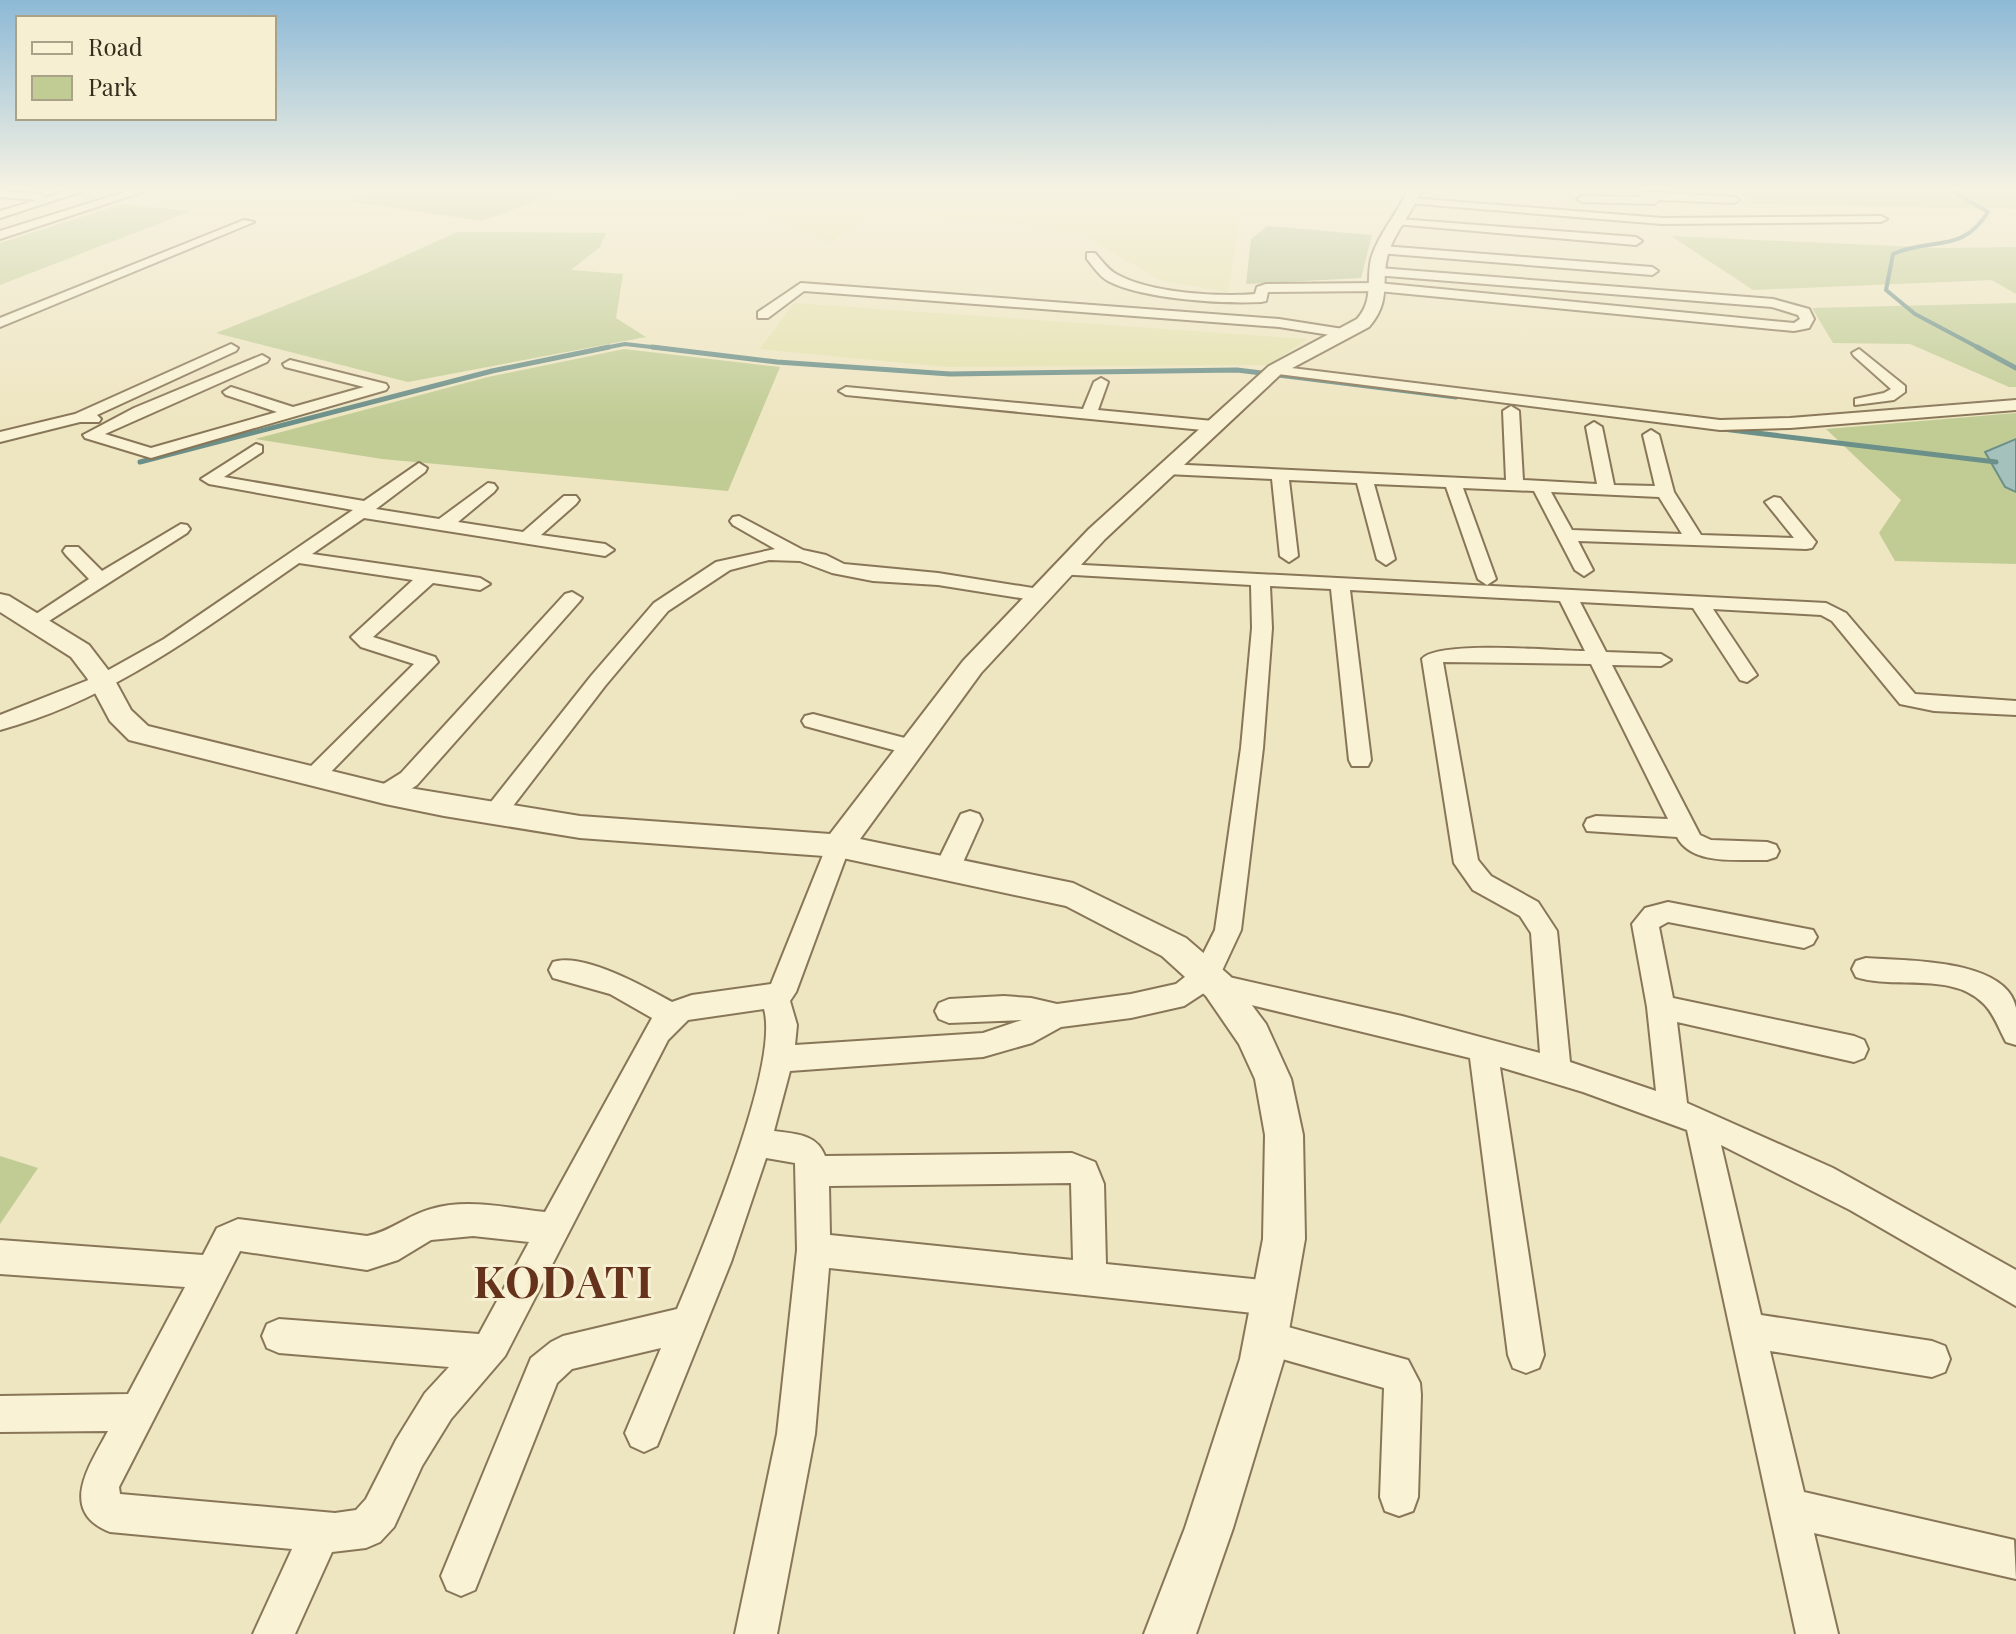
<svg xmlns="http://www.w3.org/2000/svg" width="2016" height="1634" font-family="'Playfair Display',serif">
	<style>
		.farmland { fill: #e4e1ae }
		.green { fill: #c1cc95 }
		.cemetery { fill: #b7c194 }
		.water { fill: #a4c1bb; stroke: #6b8f89; stroke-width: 2 }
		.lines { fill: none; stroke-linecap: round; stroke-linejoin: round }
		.stream-far1 { stroke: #6b8f89; stroke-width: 4 }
		.stream { stroke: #6b8f89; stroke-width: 5 }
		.minor-casing { stroke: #887658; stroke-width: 4 }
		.tertiary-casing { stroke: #887658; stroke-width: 4 }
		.minor { fill: #f9f2d4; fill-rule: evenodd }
		.tertiary { fill: #f9f2d4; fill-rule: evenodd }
		.labels { text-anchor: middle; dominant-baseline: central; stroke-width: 6; stroke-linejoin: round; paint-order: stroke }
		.near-district-label { font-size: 44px; font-weight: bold; letter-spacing: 2px; fill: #65321c; stroke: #f6efd1 }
	</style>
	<rect width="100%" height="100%" fill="#eee5c1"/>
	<!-- farmland -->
	<g class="farmland">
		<path d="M741 191H1244L1228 292 1162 281 1079 233 878 210 829 244 733 204Z"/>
		<path d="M794 303 1307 339 1269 365 946 367 760 349Z"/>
	</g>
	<!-- green -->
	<g class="green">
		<path d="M374 191H563L482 221 348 201Z"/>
		<path d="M1739 191H2016V209L1753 204Z"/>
		<path d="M122 204 191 211 0 285V243Z"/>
		<path d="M457 232 606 233 600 247 571 270 623 274 616 318 646 337 408 382 216 333 367 273Z"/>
		<path d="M1671 236 1939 248 2016 247V294L1992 280 1753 290Z"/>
		<path d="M2016 303V387H2009L1910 344 1833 343 1812 308Z"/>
		<path d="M624 349 780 367 728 491 382 459 255 439 488 377Z"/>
		<path d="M2016 413V564L1895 561 1879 533 1901 500 1826 429Z"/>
		<path d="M0 1156 38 1168 0 1224Z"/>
	</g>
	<!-- cemetery -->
	<path class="cemetery" d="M1267 226 1372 235 1361 278 1246 284 1251 239Z"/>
	<!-- water -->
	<path class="water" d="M2016 439V492L2005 487 1985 452Z"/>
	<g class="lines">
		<!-- stream-far1 -->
		<g class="stream-far1">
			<path d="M1952 191 1988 212C1962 254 1932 237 1893 254L1886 290 1915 314 1981 349"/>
			<path d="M599 349 625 344 669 349"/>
		</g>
		<!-- stream -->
		<g class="stream">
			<path d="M652 347 777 362 950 374 1237 370 1456 397"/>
			<path d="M1977 347 2016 368"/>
			<path d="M1723 429 1996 462"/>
			<path d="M140 462 492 371 609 347"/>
		</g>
		<!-- minor casing -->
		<g class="minor-casing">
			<g id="minor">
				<path d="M0 191 40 194 45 198 66 191H83L0 218V211L37 200 0 197Z"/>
				<path d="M128 191H145L0 239V231Z"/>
				<path d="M1635 191 1734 197 1739 200 1734 203 1659 200 1654 204 1582 202 1577 199 1582 196 1642 197Z"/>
				<path d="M1411 198 1662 218 1881 216 1887 219 1881 222 1662 224 1407 203 1406 201Z"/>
				<path d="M1399 219 1636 237 1642 241 1636 245 1395 224V220Z"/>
				<path d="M244 220 254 222 0 327V318Z"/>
				<path d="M1383 246 1652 267 1658 271 1652 275 1379 253 1377 250Z"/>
				<path d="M1087 253H1095C1102 261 1109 271 1118 275 1151 293 1218 297 1255 294L1257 287 1266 284 1378 283 1794 323 1800 319 1798 315 1772 307 1375 275V269L1379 268 1773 299 1809 309 1814 319 1809 328 1794 331 1378 291 1268 292 1266 301 1261 302C1222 304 1142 299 1108 281 1099 276 1093 266 1087 259Z"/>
				<path d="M801 283 1279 319 1343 329 1350 333 1343 337 1279 327 804 291 768 318H758V312Z"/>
				<path d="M231 344 238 348 236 351 97 415 101 419 99 422H80L0 442V432L75 414Z"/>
				<path d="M1859 349 1905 386V392L1894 400 1855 405V399L1884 393 1891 389 1854 356 1852 353Z"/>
				<path d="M262 355 269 359 267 362 105 434 151 448 277 412 226 395 223 392 231 387 293 407 364 387 285 367 283 364 290 360 386 384 388 387 386 390 151 458 85 438 83 435 134 408Z"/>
				<path d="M1275 366 1720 420 1790 418 2016 400V410L1790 428 1720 430 1270 373 1268 370Z"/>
				<path d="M1101 378 1108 382 1098 410 1213 421 1221 426 1213 431 846 395 839 391 846 387 1083 409 1094 382Z"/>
				<path d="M1511 406 1519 411 1523 480 1597 484 1586 427 1594 422 1602 427 1614 485 1655 486 1643 435 1651 430 1659 435 1674 492 1701 535 1794 538 1765 502 1774 497 1780 498 1816 542 1812 548 1806 549 1578 541 1593 570 1584 576 1575 570 1534 491 1463 488 1496 579 1487 585 1478 579 1446 487 1374 484 1395 559 1386 565 1377 559 1357 483 1289 480 1298 556 1289 562 1280 556 1272 479 1166 474 1158 469 1166 464 1506 480 1503 411ZM1551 492 1659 497 1682 534 1572 530Z"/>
				<path d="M256 444 262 446V452L224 477 364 501 419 463 427 468 425 472 376 509 439 519 488 483 494 484 497 488 494 492 458 522 523 532 564 496H576L579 500 576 504 541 535 605 544 614 550 605 556 364 518 312 554 480 578 490 584 480 590 433 583 373 637 435 657 438 662 321 782H305L301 776 414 664 361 647 351 637 413 580 299 563C205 628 112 700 0 730V715L96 677 164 639 353 510 209 484 201 479Z"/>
				<path d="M739 516 803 550 826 555 844 564 938 573 1039 589 1049 595 1039 601 938 585 873 581 832 573 800 561 769 560 730 570 668 611 605 686 503 819 495 822 487 819 483 813 487 807 591 676 654 603 716 562 775 549 733 525 730 521 733 517Z"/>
				<path d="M181 524 187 525 190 529 187 533 41 626 34 628 24 622 89 579 66 555 63 551 66 547H78L102 571Z"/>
				<path d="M1064 564 1826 603 1846 613 1915 694 2016 701V715L1934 711 1900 704 1832 621 1821 615 1713 609 1757 675 1747 682 1740 680 1693 608 1580 602 1606 652 1661 654 1671 660 1661 666 1612 665 1700 835 1711 840 1767 842 1776 845 1779 851 1776 857 1767 860C1739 859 1692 866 1677 837L1587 831 1584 825 1587 819 1596 816 1668 819 1591 664 1443 662 1478 860 1491 876 1538 902 1557 931 1570 1062 1656 1091 1647 1007 1632 924 1645 908 1668 902 1813 930 1817 937 1813 944 1804 948 1668 922 1659 927 1673 998 1854 1036 1864 1040 1868 1049 1864 1058 1854 1062 1677 1022 1687 1103 1833 1168 2016 1270V1306L1850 1210 1721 1145 1761 1315 1932 1341 1945 1346 1950 1359 1945 1372 1932 1377 1770 1351 1804 1492 2014 1540 2016 1579 1814 1533 1838 1634H1796L1687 1130 1583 1092 1500 1067 1544 1355 1539 1368 1526 1373 1513 1368 1508 1355 1470 1058 1218 997 1207 991 1184 1006 1131 1018 1061 1027 1032 1043 983 1057 790 1071 774 1131C796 1134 817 1134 825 1156L1072 1153 1095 1162 1104 1184 1106 1264 1273 1281 1285 1286 1290 1298 1285 1310 1273 1315 829 1268 815 1434 777 1634H735L777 1434 797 1250 795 1163 766 1158 731 1262 657 1446 644 1452 631 1446 625 1433 661 1348 572 1369 557 1383 475 1590 461 1596 447 1590 441 1576 531 1358 551 1342 563 1336 677 1309C702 1250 780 1065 764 1009L688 1020 668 1040 505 1356 451 1419 422 1466 394 1527 380 1542 366 1548 332 1552 295 1634H253L292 1549 110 1532C57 1511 90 1465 108 1431L0 1432V1396L128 1394 185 1287 0 1274V1240L203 1255 217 1228 238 1219 367 1236C390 1232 408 1215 431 1209 467 1198 508 1208 545 1212L652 1018 610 994 553 978 549 970 553 962C583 952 645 987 672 1002L692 995 771 984 829 840 838 837 847 840 850 846 796 992 790 1001 797 1025 795 1045 983 1033 1022 1020 949 1023 939 1019 935 1011 939 1003 949 999 1004 996 1031 998 1057 1004 1131 994 1176 984 1196 968 1215 930 1241 748 1252 628 1251 585 1057 574 1055 570 1057 566ZM1270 586 1331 589 1349 760 1352 766H1368L1371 760 1350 590 1560 601 1585 651C1556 651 1437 640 1422 659L1454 863 1473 890 1520 916 1531 933 1540 1053 1402 1016 1220 975 1241 930 1263 748 1272 628ZM1071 1183 1073 1260 830 1235 829 1186ZM473 1236 529 1242 479 1334 279 1319 267 1324 262 1336 267 1348 279 1353 449 1367 425 1393 396 1440 366 1499 356 1510 335 1513 120 1494 119 1487 240 1251 367 1270 398 1260 431 1240Z"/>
				<path d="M572 592 582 598 579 602 417 785C404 793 392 804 377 800L373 794 377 788 401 773 565 594Z"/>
				<path d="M813 714 920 742 923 747 920 752 912 755 805 726 802 721 805 716Z"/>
				<path d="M970 811 979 814 982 820 960 869 956 876 947 878 938 876 934 869 958 820 961 814Z"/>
				<path d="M1866 958C1903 961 2007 958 2016 1008 2016 1020 2016 1033 2016 1045L2006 1042C1999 1029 1994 1014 1984 1004 1952 971 1895 990 1856 977L1852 969 1856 961Z"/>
				<path d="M1266 1321 1408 1360 1420 1383 1421 1395 1418 1497 1413 1511 1399 1516 1385 1511 1380 1497 1384 1388 1254 1351 1248 1339 1254 1327Z"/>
			</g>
		</g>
		<!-- tertiary casing -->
		<g class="tertiary-casing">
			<path id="tertiary" d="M1407 191H1421C1413 211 1398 228 1390 248 1378 279 1394 298 1369 327L1281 374 1105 539 981 673 860 839 1073 883 1186 938 1230 976 1266 1024 1291 1079 1303 1135 1305 1239 1284 1359 1233 1528 1196 1634H1144L1185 1528 1240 1359 1263 1239 1265 1135 1255 1079 1239 1044 1206 996 1162 956 1066 906 838 857 580 838 444 816 385 804 129 740 110 721 87 678 71 657 0 612V594L9 596 89 645 112 675 131 710 148 726 385 784 580 816 830 834 963 661 1089 529 1269 366 1357 319C1374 300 1366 282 1371 259 1378 234 1397 215 1407 191Z"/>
		</g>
		<!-- minor -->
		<use href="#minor" class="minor"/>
		<!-- tertiary -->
		<use href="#tertiary" class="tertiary"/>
	</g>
	<!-- sky -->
	<linearGradient id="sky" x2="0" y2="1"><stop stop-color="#8db9d6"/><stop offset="0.45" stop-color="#f7f3e3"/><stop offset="1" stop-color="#f7f3e3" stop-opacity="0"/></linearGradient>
	<rect width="2016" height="420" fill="url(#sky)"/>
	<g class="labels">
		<!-- near-district labels -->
		<g class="near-district-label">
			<text x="564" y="1279">KODATI</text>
		</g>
	</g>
	<!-- legend -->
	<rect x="16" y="16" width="260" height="104" fill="#f6efd1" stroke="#aaa189" stroke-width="2"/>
	<rect x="32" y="42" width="40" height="12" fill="#f9f2d4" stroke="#aaa189" stroke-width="2"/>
	<text x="88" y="56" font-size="24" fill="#372c1d">Road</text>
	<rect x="32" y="76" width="40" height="24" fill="#c1cc95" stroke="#aaa189" stroke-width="2"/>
	<text x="88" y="96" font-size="24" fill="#372c1d">Park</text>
</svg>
